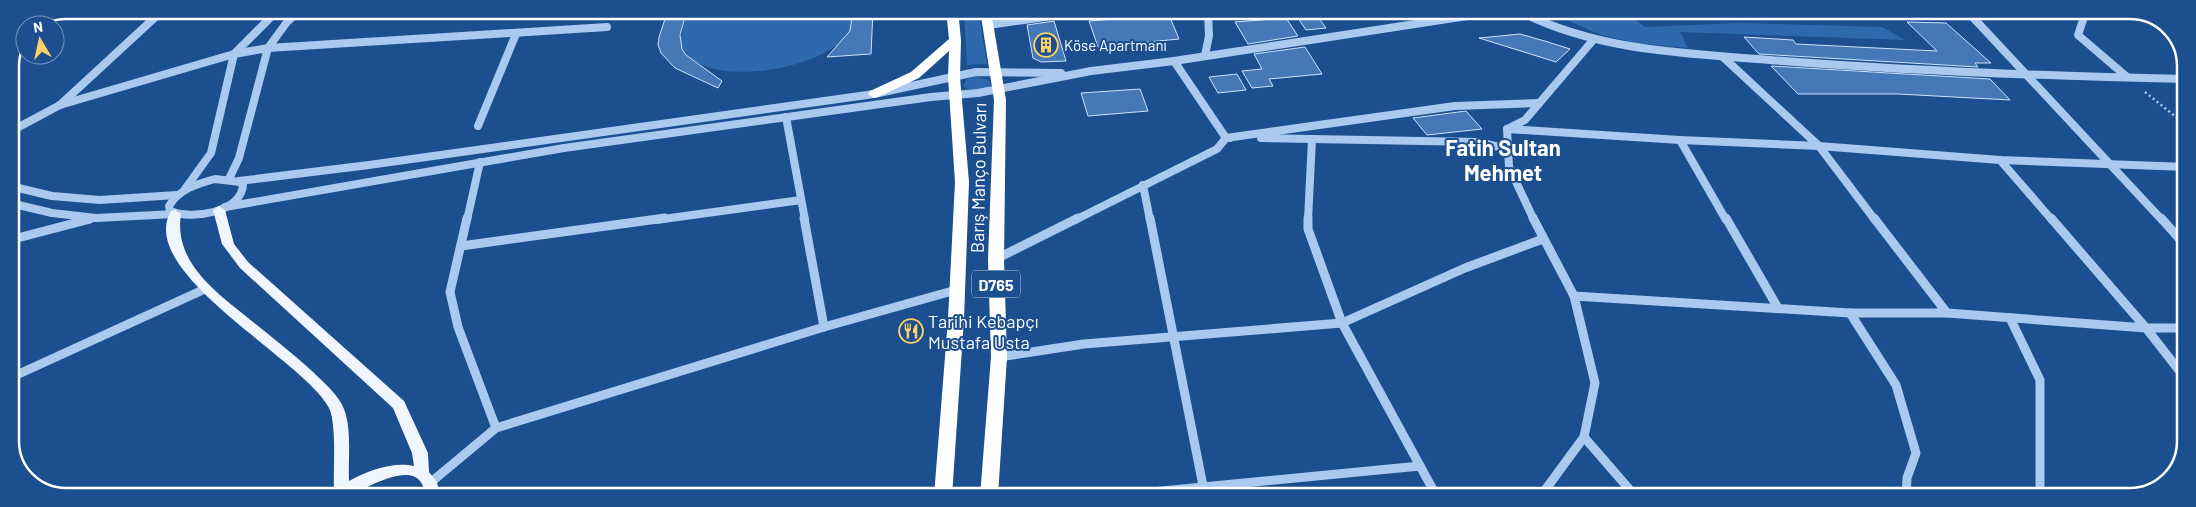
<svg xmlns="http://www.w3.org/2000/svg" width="2196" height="507" font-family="Barlow,sans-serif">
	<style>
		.green { fill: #2e69ad }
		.building { fill: #4478b7; stroke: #cfe3fa }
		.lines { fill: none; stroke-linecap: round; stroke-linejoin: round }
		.path { stroke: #a9c9ee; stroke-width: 2.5; stroke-dasharray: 2 3; stroke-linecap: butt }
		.minor-far1 { stroke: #a9c9ee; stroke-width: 8 }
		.minor { stroke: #a9c9ee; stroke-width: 9 }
		.major { fill: #f0f6ff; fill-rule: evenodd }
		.highway { fill: #fff; fill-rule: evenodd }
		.labels { text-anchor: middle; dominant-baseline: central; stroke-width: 4; stroke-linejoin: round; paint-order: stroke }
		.far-poi-label { font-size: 15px; fill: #fff; stroke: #1b4f8f; text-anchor: start }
		.shield { fill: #1b4f8f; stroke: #bbcadd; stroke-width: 1 }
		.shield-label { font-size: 16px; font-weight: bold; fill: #fff }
		.street-label { font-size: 18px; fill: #fff; stroke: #1b4f8f }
		.poi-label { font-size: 18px; fill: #fff; stroke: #1b4f8f; text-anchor: start }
		.district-label { font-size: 22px; font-weight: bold; fill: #fff; stroke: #1b4f8f }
		.rim { fill: none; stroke: #fff; stroke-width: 2.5 }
	</style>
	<rect width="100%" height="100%" fill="#1b4f8f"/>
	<!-- green -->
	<g class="green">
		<path d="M687 10H853C852 18 853 27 849 33 824 71 695 93 680 42Z"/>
		<path d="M964 10H978L987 64 967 65Z"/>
		<path d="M1546 11H1625L1645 27 1740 23 1882 27 1905 40 1680 32 1688 48 1636 43 1601 35Z"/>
		<path d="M976 77 988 79 991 85C984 92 970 93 963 86L967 79Z"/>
	</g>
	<!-- building -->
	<g class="building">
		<path d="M668 10H687L680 35 682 49 686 55 722 81 718 88 675 68 661 53 658 45 659 37Z"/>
		<path d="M853 10H873L871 54 827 57 850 31Z"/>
		<path d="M1315 13 1326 28 1306 30 1296 15Z"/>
		<path d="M1169 15 1179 39 1098 47 1089 21Z"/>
		<path d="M1286 18 1298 36 1248 44 1235 22Z"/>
		<path d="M1054 21 1066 61 1041 62 1033 58 1027 25Z"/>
		<path d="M1907 22 1946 23 1991 63H1975L1978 67 1759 54 1744 37 1793 40 1796 44 1937 51Z"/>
		<path d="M1520 34 1548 42 1570 49 1556 62 1479 38Z"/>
		<path d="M1305 47 1322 74 1269 79 1273 86 1252 88 1242 71 1262 69 1254 54Z"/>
		<path d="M1771 66 1990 79 2010 100 1898 94H1798Z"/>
		<path d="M1237 74 1246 90 1218 93 1209 77Z"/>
		<path d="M1140 89 1148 111 1088 116 1081 93Z"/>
		<path d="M1466 111 1482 129 1427 135 1413 118Z"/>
	</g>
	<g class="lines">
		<!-- path -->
		<path class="path" d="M2145 92 2186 125"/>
		<!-- minor-far1 -->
		<g class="minor-far1">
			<path d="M1519 11C1597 51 1684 53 1770 60 1908 71 2047 76 2186 79"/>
			<path d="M1967 11 2162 220"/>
			<path d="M2082 11 2085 14 2078 35 2127 77"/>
			<path d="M1072 13 1096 11"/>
			<path d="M989 25 1072 13V11"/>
			<path d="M1205 55 1209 36 1208 11"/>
			<path d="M1723 57 1819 146 1875 220"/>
			<path d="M1174 61 1226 138H1230"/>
			<path d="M60 105 234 54 268 48 607 27"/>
			<path d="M786 117 805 220"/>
			<path d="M478 126 516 34"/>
			<path d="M17 128 60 105 163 10"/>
			<path d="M1507 129 1680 140 1819 146 2000 160 2186 167"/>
			<path d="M1261 138 1478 142 1508 149"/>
			<path d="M1680 140 1726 220"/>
			<path d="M2000 160 2052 220"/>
			<path d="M215 179 240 182 243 184C242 213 191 220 170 211L169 206C179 189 197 184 215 179Z"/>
			<path d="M229 179 239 158 268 48 287 22 300 10"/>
			<path d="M239 181 369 165 874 94 976 72 1061 73"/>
			<path d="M1143 185 1150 220"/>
			<path d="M10 186 52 196 100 200 177 195"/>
			<path d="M185 189 211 153 234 54 278 10"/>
			<path d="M10 203 52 213 96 218 175 214"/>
			<path d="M225 207 564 148 931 97 978 93 1091 71 1174 61 1500 11"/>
			<path d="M88 220 90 219"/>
			<path d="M467 220 480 162"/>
			<path d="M656 220 801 200"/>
			<path d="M1075 220 1217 149 1226 138 1455 106 1539 103"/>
			<path d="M1308 220 1312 139"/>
			<path d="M1534 220 1509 167 1507 129 1525 120 1594 39"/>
		</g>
		<!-- minor -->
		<g class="minor">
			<path d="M467 218 450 292 458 327 496 428"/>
			<path d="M804 218 824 327"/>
			<path d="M1150 218 1205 496"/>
			<path d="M1308 218V229L1342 323 1437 497"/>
			<path d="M1533 218 1574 296 1595 383 1584 437 1540 497"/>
			<path d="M1726 218 1778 308"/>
			<path d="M1874 218 1947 313"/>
			<path d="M2051 218 2146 328 2185 378"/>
			<path d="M2161 218 2185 245"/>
			<path d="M10 240 90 219"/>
			<path d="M461 246 665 218"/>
			<path d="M996 259 1078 218"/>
			<path d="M1574 296 1850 313H1947L2146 328H2185"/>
			<path d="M1850 313 1896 385 1916 453 1907 478 1906 497"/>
			<path d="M2010 318 2040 380V497"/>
			<path d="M999 357 1084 344 1342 323 1465 268 1543 239"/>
			<path d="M10 378 205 289"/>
			<path d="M1584 437 1636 497"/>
			<path d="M10 443 25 479"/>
			<path d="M430 483 496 428 824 327 956 290"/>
			<path d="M1110 496 1420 466"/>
		</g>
		<!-- major -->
		<path class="major" d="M219 206 225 210 234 244 248 262 404 401 428 453 429 472 437 482 440 496H424C424 493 424 487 422 484 410 461 365 489 351 495 346 498 337 496 331 496L334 491C333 470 337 425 329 408 305 360 135 273 171 211L175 210 181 214C173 264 219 294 253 322 273 338 293 354 312 371 323 382 338 394 344 409 352 430 348 459 349 481 367 471 393 461 414 466L412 453 393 408 240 268 222 244 213 210Z"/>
		<!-- highway -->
		<g class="highway">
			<path d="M946 10H958L961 40 960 77 969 182 964 319 952 496H934L948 319 955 182 948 77 949 51 919 78 878 97 874 98 868 94 870 91 911 72 949 39Z"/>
			<path d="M980 10 991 11 1006 100 1004 259 1007 357 998 496H980L991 357 988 259 994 100Z"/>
		</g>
	</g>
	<!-- icons -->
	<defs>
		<g id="building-ring" transform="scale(1.25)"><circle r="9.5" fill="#1b4f8f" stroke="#ffd166" stroke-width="1.5"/><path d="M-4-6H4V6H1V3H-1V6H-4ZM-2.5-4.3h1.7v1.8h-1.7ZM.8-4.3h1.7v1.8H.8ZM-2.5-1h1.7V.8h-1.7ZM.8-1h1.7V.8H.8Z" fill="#ffd166"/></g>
		<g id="restaurant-ring" transform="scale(1.25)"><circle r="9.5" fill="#1b4f8f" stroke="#ffd166" stroke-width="1.5"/><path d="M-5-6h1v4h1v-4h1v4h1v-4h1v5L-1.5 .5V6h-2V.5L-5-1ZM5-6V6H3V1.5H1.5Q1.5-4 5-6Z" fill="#ffd166"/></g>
	</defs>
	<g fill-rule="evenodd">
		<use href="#building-ring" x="1046" y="45"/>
		<use href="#restaurant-ring" x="911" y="331"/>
	</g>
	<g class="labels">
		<!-- far-poi labels -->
		<g class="far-poi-label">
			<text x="1064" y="45">Köse Apartmanı</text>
		</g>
		<!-- shield labels -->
		<rect class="shield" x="972" y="270.5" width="48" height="27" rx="4"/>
		<g class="shield-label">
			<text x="996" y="284">D765</text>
		</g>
		<!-- street labels -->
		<g class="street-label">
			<text transform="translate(978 178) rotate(-89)">Barış Manço Bulvarı</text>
		</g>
		<!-- poi labels -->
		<g class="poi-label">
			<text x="928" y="321">Tarihi Kebapçı<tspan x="928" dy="21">Mustafa Usta</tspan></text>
		</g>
		<!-- district labels -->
		<g class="district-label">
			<text x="1503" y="147">Fatih Sultan<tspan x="1503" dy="25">Mehmet</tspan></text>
		</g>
	</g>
	<!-- crop -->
	<path d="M0 0H2196V507H0ZM66 19H2130A47 47 0 0 1 2177 66V441A47 47 0 0 1 2130 488H66A47 47 0 0 1 19 441V66A47 47 0 0 1 66 19Z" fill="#1b4f8f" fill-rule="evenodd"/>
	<path class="rim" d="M66 19H2130A47 47 0 0 1 2177 66V441A47 47 0 0 1 2130 488H66A47 47 0 0 1 19 441V66A47 47 0 0 1 66 19Z"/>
	<!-- north arrow -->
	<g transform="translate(40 40) rotate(351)"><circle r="24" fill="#1b4f8f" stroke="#7695bc"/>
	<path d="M0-4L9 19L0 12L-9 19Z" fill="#ffd166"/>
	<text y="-8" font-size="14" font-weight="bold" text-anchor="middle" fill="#ffffff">N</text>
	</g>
</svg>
